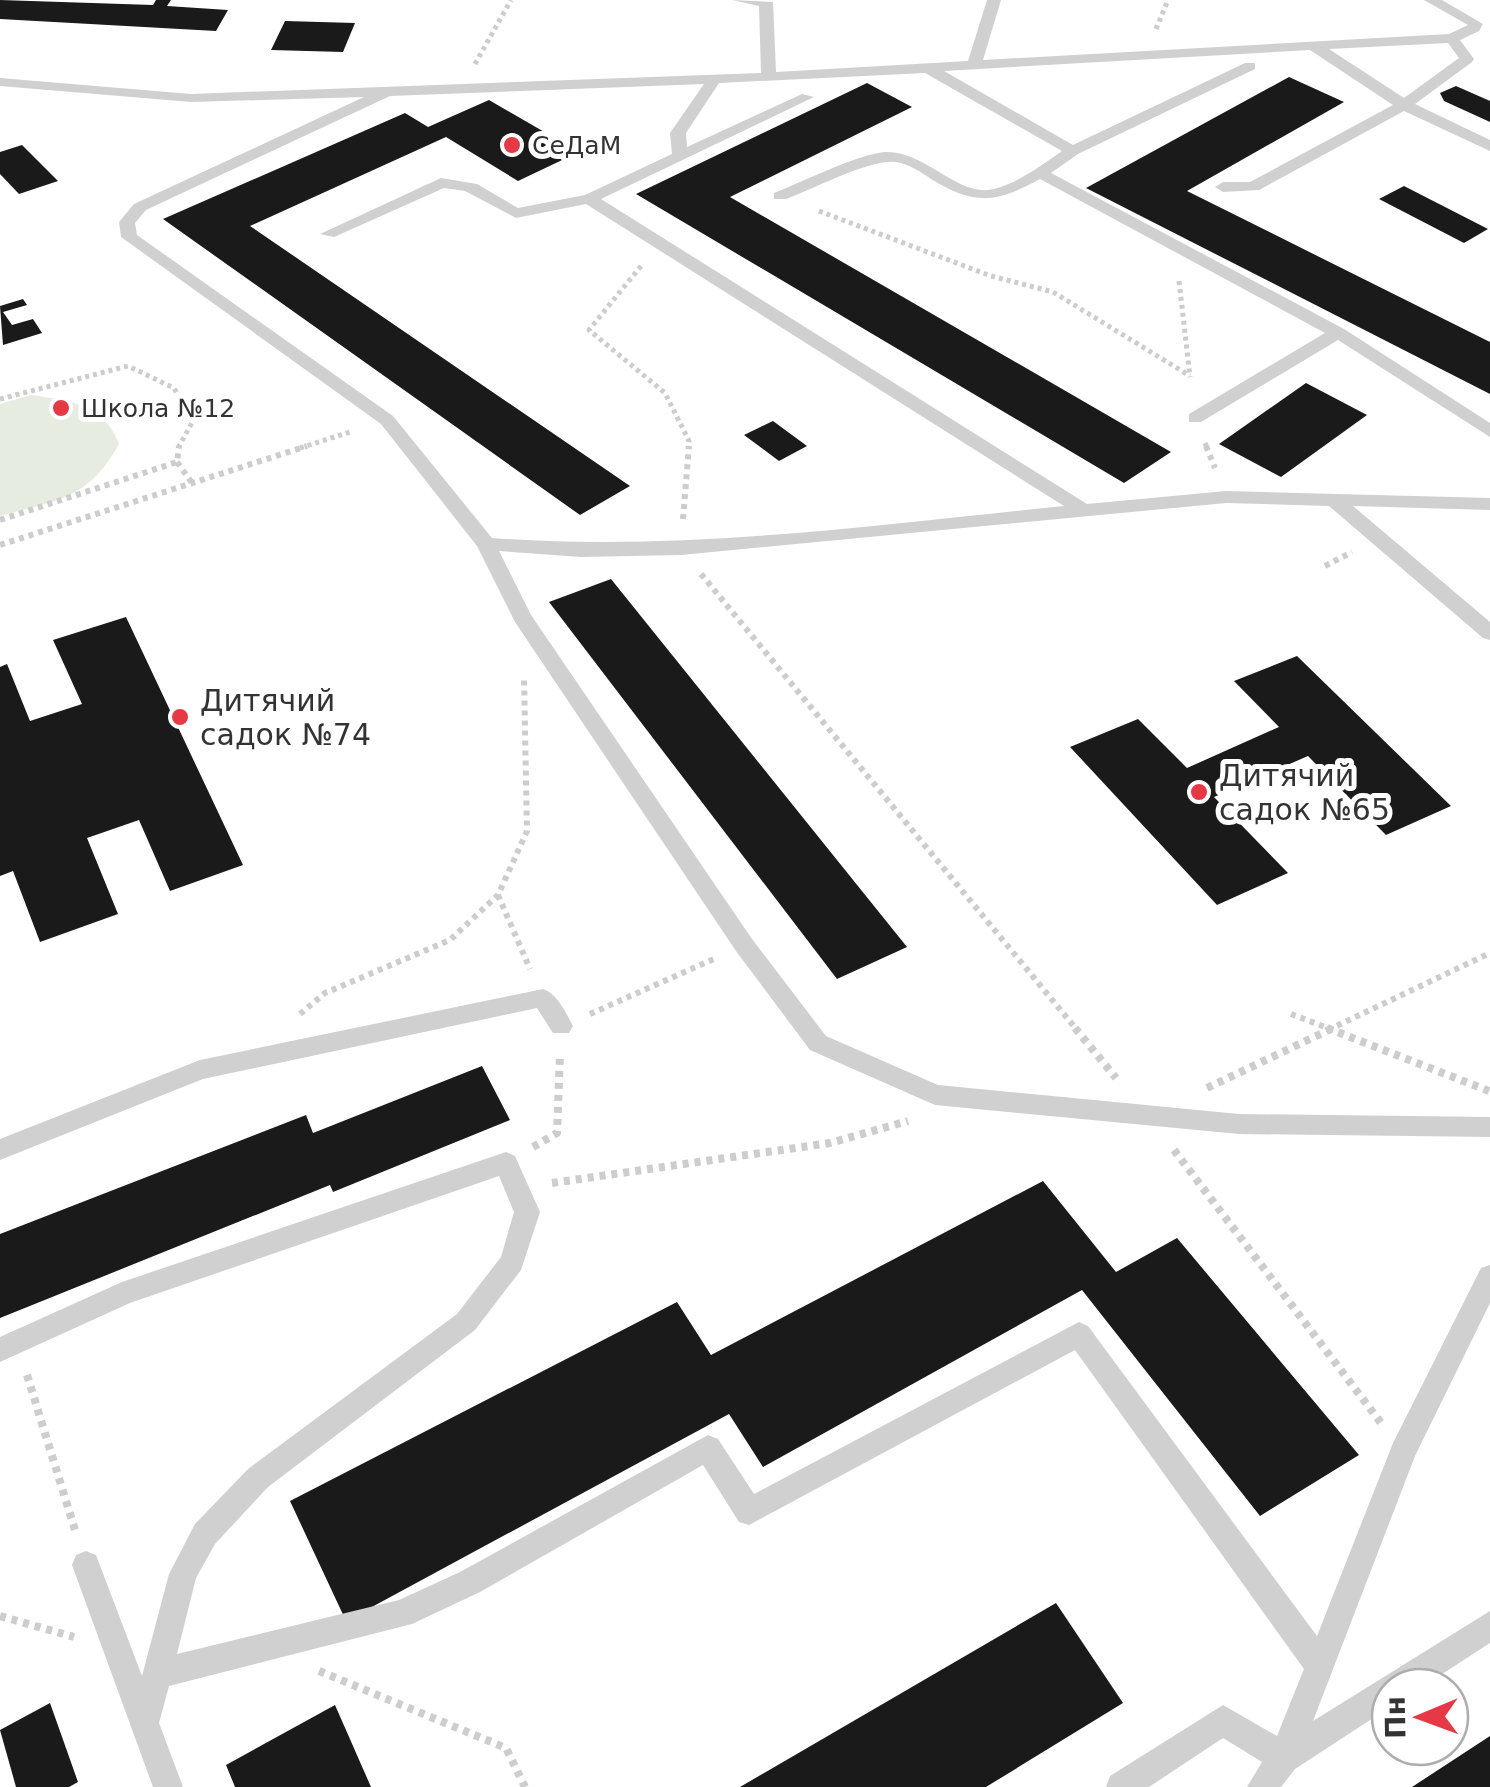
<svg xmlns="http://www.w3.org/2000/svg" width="1490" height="1787" font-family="'DejaVu Sans',sans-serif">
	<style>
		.green { fill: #e6ecdf }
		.building { fill: #1a1a1a }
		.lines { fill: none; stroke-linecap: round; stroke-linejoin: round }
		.path-far2 { stroke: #cdcdcd; stroke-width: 5; stroke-dasharray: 4 4; stroke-linecap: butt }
		.path-far1 { stroke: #cdcdcd; stroke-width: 6; stroke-dasharray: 5 5; stroke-linecap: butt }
		.path { stroke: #cdcdcd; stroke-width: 8; stroke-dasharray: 6 6; stroke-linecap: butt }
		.lane { fill: #d0d0d0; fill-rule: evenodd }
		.poi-dot { fill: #e63946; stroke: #fff; stroke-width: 4 }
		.labels { text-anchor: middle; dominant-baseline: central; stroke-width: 10; stroke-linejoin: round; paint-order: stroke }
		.far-poi-label { font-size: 25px; fill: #333; stroke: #fff; text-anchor: start }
		.poi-label { font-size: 30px; fill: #333; stroke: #fff; text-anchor: start }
	</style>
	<rect width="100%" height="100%" fill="#fff"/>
	<!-- green -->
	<path class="green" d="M31 395C71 401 103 403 119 444 88 500 57 500 0 516V404Z"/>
	<!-- building -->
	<g class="building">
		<path d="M0 0 153 5 156 0H171L167 6 228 10 216 31 0 19Z"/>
		<path d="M285 21 355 23 343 52 271 50Z"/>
		<path d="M1289 77 1344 102 1187 191 1490 342V394L1086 188Z"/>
		<path d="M867 83 912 107 730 197 1171 452 1124 483 636 194Z"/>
		<path d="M1456 86 1490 101V122L1444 101 1440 93Z"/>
		<path d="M489 100 579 152 518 181 446 137 250 226 630 486 580 515 163 219 405 113 428 127Z"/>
		<path d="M22 145 58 181 19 194 0 174V152Z"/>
		<path d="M1404 186 1488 229 1464 243 1379 199Z"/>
		<path d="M23 299 27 305 3 312 12 325 33 319 42 333 3 345 0 306Z"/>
		<path d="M1306 383 1367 415 1281 477 1219 444Z"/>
		<path d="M773 421 807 446 779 461 744 435Z"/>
		<path d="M611 579 907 947 837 979 549 602Z"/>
		<path d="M126 617 243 865 170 891 139 820 87 838 118 914 40 942 13 871 0 876V667L7 664 30 721 82 704 53 640Z"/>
		<path d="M1297 656 1451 806 1386 835 1308 756 1214 797 1288 873 1217 905 1070 747 1138 719 1187 768 1279 727 1234 681Z"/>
		<path d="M482 1066 510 1120 333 1192 330 1185 0 1318V1234L306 1115 313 1133Z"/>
		<path d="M1043 1181 1116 1272 1177 1238 1359 1455 1260 1516 1082 1290 763 1467 729 1414 346 1621 290 1501 677 1302 711 1355Z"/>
		<path d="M1056 1603 1123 1703 986 1787H740Z"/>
		<path d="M50 1703 78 1782 69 1787H16L0 1730Z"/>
		<path d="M335 1705 371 1787H235L226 1765Z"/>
		<path d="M1490 1736V1787H1412Z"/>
	</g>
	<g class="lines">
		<!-- path-far2 -->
		<g class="path-far2">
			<path d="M1156 29 1168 0"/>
			<path d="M475 64 511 0"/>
			<path d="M819 211 991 276 1053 292 1190 376"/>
			<path d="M641 266 589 330 665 393 689 441 688 448"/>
			<path d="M1179 281 1190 377"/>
			<path d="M0 399 128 366 174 388 193 421 178 448"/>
			<path d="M1205 443 1207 448"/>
			<path d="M300 448 353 431"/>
		</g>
		<!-- path-far1 -->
		<g class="path-far1">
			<path d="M1206 446 1215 468"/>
			<path d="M177 462 192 483"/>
			<path d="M683 519 689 446"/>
			<path d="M0 520 177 462 179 446"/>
			<path d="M0 545 307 446"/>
			<path d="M1325 566 1352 552"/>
			<path d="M701 574 1077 1030"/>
			<path d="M498 895 530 969"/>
			<path d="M300 1014 325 993 450 940 498 895 527 831 524 678"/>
			<path d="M590 1014 716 958"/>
			<path d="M1291 1014 1333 1030"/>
			<path d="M1328 1030 1490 953"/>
		</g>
		<!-- path -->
		<g class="path">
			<path d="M1075 1028 1116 1078"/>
			<path d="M1327 1028 1489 1091"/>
			<path d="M1207 1088 1333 1028"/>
			<path d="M533 1147 557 1133 560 1054"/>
			<path d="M1174 1150 1381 1423"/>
			<path d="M552 1183 830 1143 908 1121"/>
			<path d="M27 1375 75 1530"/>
			<path d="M0 1616 74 1637"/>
			<path d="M319 1671 506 1748 525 1787"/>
		</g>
		<!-- lane -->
		<g class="lane">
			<path d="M732 0 773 2 776 72 968 61 987 0H1001L983 60 1449 34 1468 25 1424 0H1442L1483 24 1479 31 1460 40 1474 59 1472 62 1415 104 1490 140V151L1404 111 1259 190 1223 192 1215 187 1223 182H1250L1393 105 1310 50 944 71 1073 145 1245 63H1255V69L1078 154 1051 173 1344 329 1490 423V437L1338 340 1201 422H1189V414L1325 333 1040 179C996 203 975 206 931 179 921 172 909 164 896 162 871 158 811 190 786 199H774V193C802 182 858 154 885 152 925 150 958 198 994 189 1018 183 1042 165 1062 151L925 73 719 83 686 133 687 147 802 94 814 97 601 199 1087 504 1226 491 1490 498V510L1353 506 1490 622V640L1483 638 1329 506 1226 503 681 555 581 557 499 551 531 615 752 939 826 1036 938 1085 1239 1114 1490 1117V1137L1239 1134 935 1105 810 1050 736 951 515 622 477 546 381 424 121 237 119 222 134 204 364 97 191 102 0 86V78L191 94 761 73 759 6ZM1448 43 1459 58 1404 98 1329 49ZM704 84 670 133 672 154 585 195 518 208 477 184 441 178 320 234 334 237 444 188 465 191 516 218 586 204 1064 506C873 525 683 552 492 538L393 416 137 235 135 223 146 210 390 96Z"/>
			<path d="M543 989C557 993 566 1013 573 1026L569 1033H553L537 1008 203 1079 0 1160V1139L200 1060Z"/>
			<path d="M506 1152 515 1156 540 1212 521 1270 475 1330 268 1487 215 1544 196 1578 177 1654 399 1600 460 1572 708 1435 718 1439 754 1494 1079 1322 1088 1326 1317 1636 1393 1443 1481 1268 1490 1265V1303L1415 1456 1313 1721 1490 1611V1643L1422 1687H1390V1707L1295 1769 1281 1787H1247L1262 1762 1223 1738 1149 1787H1106L1110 1776 1223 1705 1277 1736 1304 1669 1075 1350 749 1525 739 1522 703 1465 480 1592 412 1624 169 1686 159 1723 183 1787H153L72 1565 76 1555 86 1551 96 1555 142 1676 169 1574 195 1524 248 1469 457 1314 501 1257 514 1212 499 1176 130 1303 0 1362V1337L122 1282Z"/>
		</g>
	</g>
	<!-- markers -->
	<g class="poi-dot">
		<circle cx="512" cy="145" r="10"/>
		<circle cx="61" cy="408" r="10"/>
		<circle cx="180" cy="717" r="10"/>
		<circle cx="1199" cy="792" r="10"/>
	</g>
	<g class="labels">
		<!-- far-poi labels -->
		<g class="far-poi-label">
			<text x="532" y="145">СеДаМ</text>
			<text x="81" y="408">Школа №12</text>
		</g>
		<!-- poi labels -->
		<g class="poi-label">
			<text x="200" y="700">Дитячий<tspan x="200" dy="34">садок №74</tspan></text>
			<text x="1219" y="775">Дитячий<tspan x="1219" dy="34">садок №65</tspan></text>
		</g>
	</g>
	<!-- north arrow -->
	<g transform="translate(1420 1717) rotate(269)"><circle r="48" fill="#ffffff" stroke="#adadad" stroke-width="2.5"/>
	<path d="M0-8L18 38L0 25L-18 38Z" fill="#e63946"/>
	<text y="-15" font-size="28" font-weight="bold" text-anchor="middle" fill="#333333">Пн</text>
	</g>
</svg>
